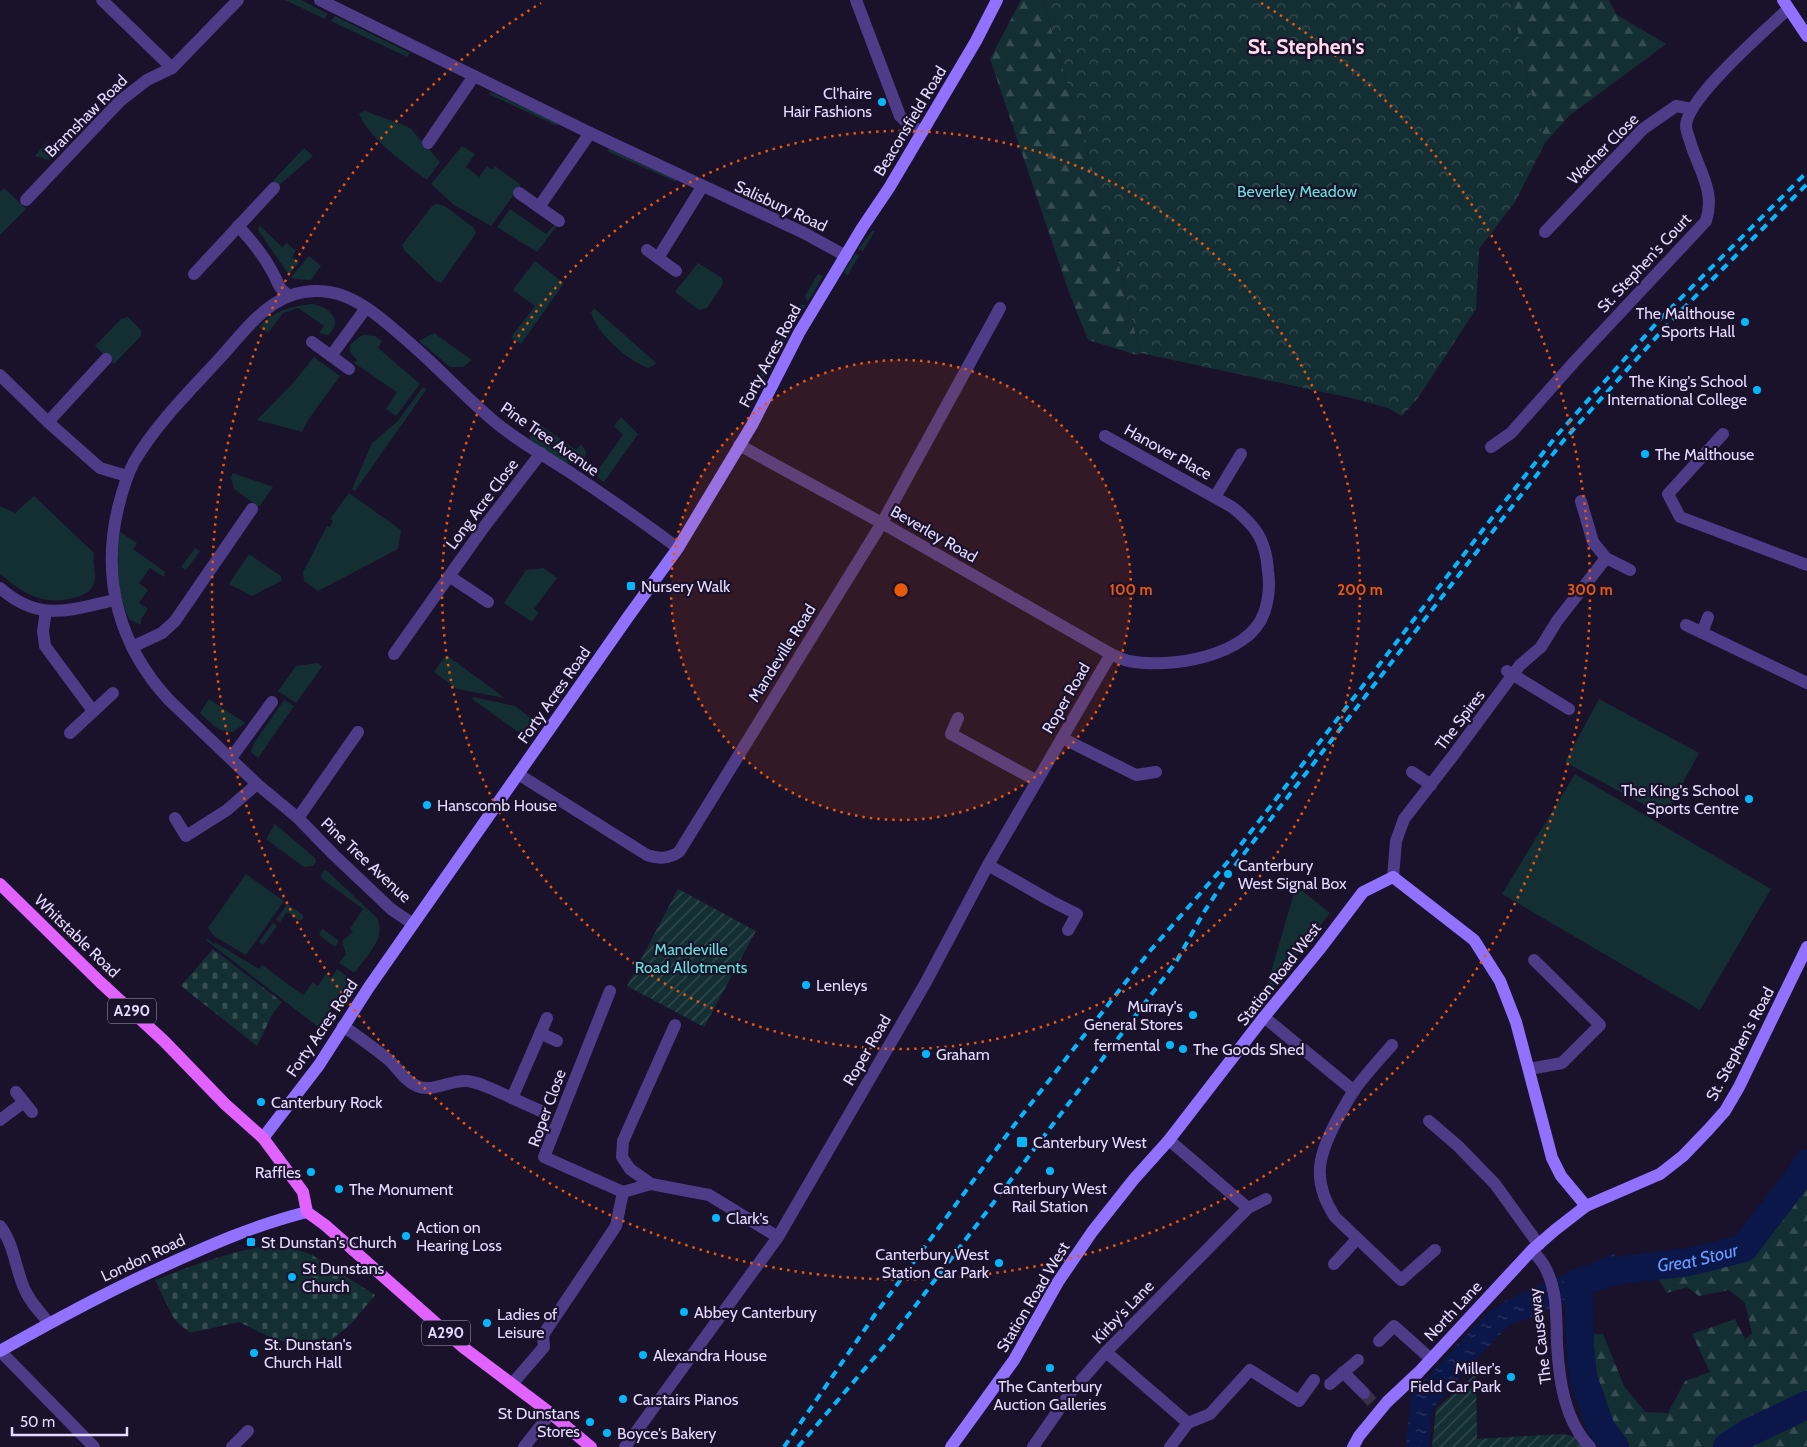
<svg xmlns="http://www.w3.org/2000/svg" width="1807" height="1447" font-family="Cabin,sans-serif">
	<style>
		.grass { fill: #142f34 }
		.forest { fill: url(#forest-firs) }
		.cemetery { fill: url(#cemetery-stones) }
		.park { fill: url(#park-crowns) }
		.garden { fill: url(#garden-furrows) }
		.water { fill: url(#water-ripples) }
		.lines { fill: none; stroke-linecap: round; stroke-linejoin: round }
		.river { stroke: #0b1649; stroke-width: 28 }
		.street-tunnel { stroke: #382f4a; stroke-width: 12; stroke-dasharray: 12 6; stroke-linecap: butt }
		.street { stroke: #4e3c89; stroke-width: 12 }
		.secondary { stroke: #9072ff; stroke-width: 12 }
		.primary { stroke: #e162ff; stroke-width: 12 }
		.rail { stroke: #07b7fe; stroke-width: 4; stroke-dasharray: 8 6; stroke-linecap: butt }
		.ring { fill: none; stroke: #e8590c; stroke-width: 2.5; stroke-dasharray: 2.5 5 }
		.poi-dot { fill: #07b7fe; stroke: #1a112a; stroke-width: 2 }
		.labels { text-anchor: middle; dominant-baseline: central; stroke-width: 4.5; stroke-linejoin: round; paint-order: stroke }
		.shield { fill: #1a112a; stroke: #a89ebf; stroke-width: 1 }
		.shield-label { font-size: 15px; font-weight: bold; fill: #e5daff }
		.poi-label { font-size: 16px; fill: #e5daff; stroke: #1a112a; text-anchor: start }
		.street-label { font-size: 16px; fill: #e5daff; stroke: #1a112a }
		.park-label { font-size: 16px; fill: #65e1d9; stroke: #1a112a }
		.water-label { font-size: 18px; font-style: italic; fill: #699dff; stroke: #1a112a }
		.district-label { font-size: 21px; font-weight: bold; fill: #ffdcec; stroke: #1a112a }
		.centre { fill: #e8590c; stroke: #1a112a; stroke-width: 2.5 }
		.ring-label { font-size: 15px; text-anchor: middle; font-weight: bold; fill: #e8590c; stroke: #1a112a; stroke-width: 4.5; stroke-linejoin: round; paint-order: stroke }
	</style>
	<defs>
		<pattern id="forest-firs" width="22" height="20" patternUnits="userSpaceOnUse" patternTransform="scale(1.25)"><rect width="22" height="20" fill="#142f34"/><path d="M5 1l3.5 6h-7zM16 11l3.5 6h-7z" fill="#364d52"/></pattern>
		<pattern id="cemetery-stones" width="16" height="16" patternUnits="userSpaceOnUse" patternTransform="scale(1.25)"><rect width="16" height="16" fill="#142f34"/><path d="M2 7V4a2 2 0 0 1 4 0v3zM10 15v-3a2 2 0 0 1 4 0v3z" fill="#364d52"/></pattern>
		<pattern id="park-crowns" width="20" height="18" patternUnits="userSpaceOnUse" patternTransform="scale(1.25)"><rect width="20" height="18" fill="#142f34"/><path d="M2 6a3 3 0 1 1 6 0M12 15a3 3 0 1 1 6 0" fill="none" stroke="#364d52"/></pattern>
		<pattern id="garden-furrows" width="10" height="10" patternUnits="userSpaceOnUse" patternTransform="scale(1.25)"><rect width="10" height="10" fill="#142f34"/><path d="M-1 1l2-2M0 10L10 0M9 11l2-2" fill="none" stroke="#364d52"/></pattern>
		<pattern id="water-ripples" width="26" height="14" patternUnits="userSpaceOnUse" patternTransform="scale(1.25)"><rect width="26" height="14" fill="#0b1649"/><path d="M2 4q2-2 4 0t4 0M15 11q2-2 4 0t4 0" fill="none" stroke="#2e3764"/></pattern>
	</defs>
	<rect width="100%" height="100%" fill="#1a112a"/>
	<!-- grass -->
	<g class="grass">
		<path d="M285 0H301L328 14 325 19Z"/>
		<path d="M335 16 410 53 407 57 331 21Z"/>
		<path d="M491 92 558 123 557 126 489 94Z"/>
		<path d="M365 111 406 126 411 129 440 162 427 180C406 165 369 138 359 114Z"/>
		<path d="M46 143 49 145 50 149 58 155 48 160 35 156Z"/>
		<path d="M462 146 475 154 466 167 479 177 487 166 492 170 495 166 521 185 491 226 454 205 431 184Z"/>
		<path d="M304 148 313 156 278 186 273 181Z"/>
		<path d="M609 148 671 177 676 180V182L607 151Z"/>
		<path d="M4 188 26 209 0 235V192Z"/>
		<path d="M437 204 445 206 474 228 476 233 441 283 436 281 404 250 402 245 433 205Z"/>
		<path d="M510 209 546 234 557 222 559 223 537 252 497 227Z"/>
		<path d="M259 225 282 247 287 243 296 251 292 257 299 262 289 275 258 230Z"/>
		<path d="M872 231H875L863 251 858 249Z"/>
		<path d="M855 254 859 256 847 276 844 272Z"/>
		<path d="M309 256 321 266 311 280 293 279 291 277Z"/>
		<path d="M535 261 564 283 521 344 511 337 535 306 513 290Z"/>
		<path d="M698 263 722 278 723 284 707 308 699 310 675 292Z"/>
		<path d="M818 274 823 276 808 302 805 296Z"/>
		<path d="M312 304C328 306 345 321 328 335L319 333 324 326 298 308 283 313 268 333 259 327C273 311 292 306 312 304Z"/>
		<path d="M800 305H806L761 381 757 379Z"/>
		<path d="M594 308 655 362 656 364 648 368C628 361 596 333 591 312Z"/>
		<path d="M128 317 141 330V336L114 364 95 346 121 319Z"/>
		<path d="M434 333 472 360 463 367H450L419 341Z"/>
		<path d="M363 335 375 336 382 341 378 348 420 384 396 416 386 409 397 392 354 363 357 360 350 352V345L358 338Z"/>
		<path d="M314 357 340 376 308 420 302 432 257 420 294 382Z"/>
		<path d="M423 387 426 390 355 491 352 489 372 443 397 422Z"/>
		<path d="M621 417 638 434 604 482 597 477 600 467 623 435 614 426Z"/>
		<path d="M539 424 576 450 581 444 586 451 585 457C567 475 544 449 529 438Z"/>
		<path d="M233 473 273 487 259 507 234 489 231 477Z"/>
		<path d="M349 493 401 530 398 549 318 591 304 581 303 572 327 526 330 527 333 521 330 519Z"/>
		<path d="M34 496 94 553C92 563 97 574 94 583 92 591 84 595 77 597 44 607 24 594 0 574V506L15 513Z"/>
		<path d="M120 532 137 543 133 549 165 572 164 577 150 568 139 583 148 590 139 603 148 609 141 619V625L130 620C117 599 116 556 120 532Z"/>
		<path d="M195 548 200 551 186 570 181 567Z"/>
		<path d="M249 554 281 576V581L252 596 229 584Z"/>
		<path d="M543 568 557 578 534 609 539 612 532 622 504 603 526 570Z"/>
		<path d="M446 655 505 698 457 689 434 672Z"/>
		<path d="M318 663 322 667 296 703 278 691 296 666Z"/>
		<path d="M473 697 515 706 536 722 525 737 472 699Z"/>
		<path d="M209 699 245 723 233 732C218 733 210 722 200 713Z"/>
		<path d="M1599 699 1699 753 1665 816 1565 762Z"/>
		<path d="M284 700 294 706 258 758 251 752 254 743Z"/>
		<path d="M1575 774 1771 889 1700 1010 1502 894Z"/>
		<path d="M275 824 315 858 316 862 313 866 304 867 266 839Z"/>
		<path d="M324 870 327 871 376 917C388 937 367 955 356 971L353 972 339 963 346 954 342 941 353 932 350 929 363 909 322 879 321 875Z"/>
		<path d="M246 874 284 901 246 955 215 937 208 928Z"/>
		<path d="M1296 886 1330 913 1261 1003 1245 1022 1243 1011 1264 996Z"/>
		<path d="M287 904 303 915V918L300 921 287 912 280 922 276 920Z"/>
		<path d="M273 923 277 926 263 945 259 942Z"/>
		<path d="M323 929 339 941 335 947 319 935 321 933 319 932Z"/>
		<path d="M208 939 214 944 216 943 259 969 262 965 303 995 313 982 318 986 326 974 331 978 337 969 349 978 350 981 318 1027 206 940Z"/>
	</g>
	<!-- forest -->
	<g class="forest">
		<path d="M1021 0H1043L1113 240 1140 353 1137 355 1088 340 1070 295 990 59Z"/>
		<path d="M1511 0H1609L1617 15 1666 44 1569 116 1545 143 1529 84Z"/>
		<path d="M1807 1187V1447H1622C1605 1428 1595 1402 1588 1377 1585 1364 1586 1349 1584 1335L1603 1334 1624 1386 1645 1412 1668 1413 1685 1381 1710 1372 1692 1334 1735 1319 1745 1339 1752 1333 1745 1303 1729 1290 1699 1296 1687 1287 1667 1293 1654 1272 1702 1267 1748 1252Z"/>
	</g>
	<!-- cemetery -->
	<g class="cemetery">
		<path d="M213 949 282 1002 273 1013 257 1046 181 986Z"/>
		<path d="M282 1244 312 1255 375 1295 351 1324 331 1340 318 1344 304 1345 276 1340 239 1322 190 1333 178 1323 173 1317 155 1280C197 1264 238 1248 282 1244Z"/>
	</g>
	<!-- park -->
	<path class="park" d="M1043 0H1511L1529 84 1545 143 1515 202 1479 249 1476 309 1418 398 1402 416 1388 408 1351 398 1140 353 1113 240Z"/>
	<!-- garden -->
	<g class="garden">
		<path d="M678 889 756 931 704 1027 627 986Z"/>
		<path d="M1476 1374 1477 1439 1562 1434 1576 1437 1586 1447H1432L1436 1409Z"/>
	</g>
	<!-- water -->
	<path class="water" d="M1614 1254 1626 1279 1508 1326 1464 1372 1432 1410 1429 1447H1406L1411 1395 1485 1315 1504 1302 1539 1285Z"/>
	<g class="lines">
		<!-- river -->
		<g class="river">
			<path id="s1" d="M1585 1280 1621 1270 1689 1262 1744 1248 1803 1171 1807 1163"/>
			<path d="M1578 1282 1580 1346 1583 1377 1601 1428 1615 1447"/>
			<path d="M1727 1447 1748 1433 1807 1405"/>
		</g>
		<!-- street-tunnel -->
		<path class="street-tunnel" d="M1364 1393 1373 1403"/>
		<!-- street -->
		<g class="street">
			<path d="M102 0 172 68"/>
			<path d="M320 0 590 133 804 233 846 256"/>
			<path d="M856 0 900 116 909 124 922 132"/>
			<path d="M428 143 474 76"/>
			<path d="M519 193 559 221"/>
			<path d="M26 200 120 101 147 80 172 68 238 0"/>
			<path d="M539 207 590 133"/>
			<path d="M238 226C252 241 264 256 273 273 279 284 278 288 288 295"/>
			<path d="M1545 232 1643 129 1676 106 1692 109"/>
			<path d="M647 250 676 271"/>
			<path d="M658 258 702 187"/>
			<path d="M194 274 274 188"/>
			<path d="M312 342 349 369"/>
			<path d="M331 356 366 308"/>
			<path d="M0 375 48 422 100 468 127 476"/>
			<path d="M48 422 106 359"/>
			<path d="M1723 434 1668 494 1680 517 1807 565"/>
			<path d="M739 445 882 523 1111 654C1116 656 1123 660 1129 661 1168 669 1249 657 1264 613 1269 599 1270 585 1268 571 1266 540 1256 526 1232 507L1105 436"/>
			<path d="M1491 447 1511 433 1575 361 1706 221C1716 191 1698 169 1690 141 1689 137 1686 131 1686 126 1686 99 1767 29 1788 9"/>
			<path d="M1215 497 1241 454"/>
			<path d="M1581 501 1593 542 1606 558"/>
			<path d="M449 576 488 602"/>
			<path d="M0 588C40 623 69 610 115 600"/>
			<path d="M46 611 43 631 45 646 93 711"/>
			<path d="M1686 625 1807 683"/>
			<path d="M1702 633 1708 617"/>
			<path d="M132 647 162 633 175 621 252 509"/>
			<path d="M394 654 484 527 541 453"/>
			<path d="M1507 671 1569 709"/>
			<path d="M958 718 951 734 1037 781"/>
			<path d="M70 733 113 693"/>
			<path d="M1062 738 1136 775 1156 772"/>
			<path d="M231 758 272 702"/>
			<path d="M1412 772 1431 785"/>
			<path d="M518 774 647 855C659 859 668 859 679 852L882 523 1000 308"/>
			<path d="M175 818 186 836 227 810 257 784"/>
			<path d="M298 818 358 732"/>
			<path d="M988 865 1051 901 1077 914 1068 930"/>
			<path d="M1393 877 1396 841 1404 819 1452 757 1520 665 1541 647 1557 621 1606 558 1630 570"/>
			<path d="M413 924 391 909 333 854 298 818 257 784 169 700C119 646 101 579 118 508 122 492 126 477 134 462 156 424 190 391 220 358 251 324 277 284 329 292 357 296 382 319 403 337 435 364 463 395 495 422 519 442 545 456 571 473 607 497 643 522 678 548"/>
			<path d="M610 991 544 1157 623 1192 651 1184"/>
			<path d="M1264 1017 1354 1091"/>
			<path d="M675 1025 623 1141 622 1157 630 1169 651 1184 709 1195 778 1237"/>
			<path d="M343 1026C359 1037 374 1048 389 1060 398 1069 405 1081 417 1086 432 1093 450 1080 466 1081 481 1082 498 1092 512 1098L547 1018"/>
			<path d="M540 1033 557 1041"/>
			<path d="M1392 1045C1379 1060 1366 1074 1355 1089 1349 1098 1344 1107 1339 1116 1319 1153 1310 1179 1335 1217L1401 1280 1435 1250"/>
			<path d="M1529 1069 1562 1063 1600 1025 1534 960"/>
			<path d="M16 1092 32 1112"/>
			<path d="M512 1098 543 1112"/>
			<path d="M0 1120 24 1102"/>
			<path d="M1429 1121 1458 1146 1495 1184 1539 1245"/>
			<path d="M1169 1140 1248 1208"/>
			<path d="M0 1226C14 1244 15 1267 24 1288 30 1302 39 1311 49 1323"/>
			<path d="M1532 1250C1537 1256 1543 1262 1546 1269 1558 1293 1556 1318 1557 1344 1559 1379 1564 1420 1590 1447"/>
			<path d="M1334 1264 1357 1239"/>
			<path d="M1379 1341 1394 1326 1431 1359"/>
			<path d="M0 1351 94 1447"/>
			<path d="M1106 1352 1188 1423 1210 1414 1250 1370 1299 1401 1314 1380"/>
			<path d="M1343 1372 1364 1393"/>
			<path d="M512 1384 544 1347 543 1335 616 1226 623 1192"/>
			<path d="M1330 1384 1358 1360"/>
			<path d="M232 1447 248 1431"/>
			<path d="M524 1447 550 1414"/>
			<path d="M625 1447 778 1237 926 982 988 865 1111 654"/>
			<path d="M1033 1447 1071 1392 1106 1352 1248 1208 1266 1199"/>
			<path d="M1170 1447 1188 1423"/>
		</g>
		<!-- secondary -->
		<g class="secondary">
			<path d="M1783 0 1807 36"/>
			<path d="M263 1138 319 1065 369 987 628 617 678 548 752 425 799 333 862 228 889 188 976 41 997 0"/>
			<path d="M0 1351C53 1321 106 1292 162 1267 210 1245 255 1225 307 1212"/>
			<path d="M951 1447 1014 1360 1058 1282 1092 1232 1134 1179 1169 1140 1264 1017 1319 950 1363 892 1393 877 1474 940 1500 981 1516 1022 1552 1158 1561 1176 1586 1206"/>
			<path d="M1353 1447 1359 1436 1387 1402 1419 1372 1532 1250 1555 1230 1586 1206 1660 1174 1683 1156 1708 1130 1725 1111 1739 1087 1807 947"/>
		</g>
		<!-- primary -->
		<path class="primary" d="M0 884 100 982 164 1041 225 1104 263 1138 303 1192 307 1212 325 1225 464 1348 549 1412 591 1447"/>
		<!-- rail -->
		<g class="rail">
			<path d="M784 1447 874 1316 1012 1128 1150 951 1226 864 1495 514 1558 434 1662 317 1807 172"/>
			<path d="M798 1447 891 1338 1176 962 1204 912 1233 868 1472 558 1564 440 1669 323 1807 184"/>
		</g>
	</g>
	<!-- distance rings -->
	<circle cx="901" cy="590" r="230" fill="#e8590c" fill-opacity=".12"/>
	<g class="ring">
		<circle cx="901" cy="590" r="230"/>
		<circle cx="901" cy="590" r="459"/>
		<path d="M1261 3A689 689 0 1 1 541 3"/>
	</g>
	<!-- markers -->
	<g class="poi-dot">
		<circle cx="882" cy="102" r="5"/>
		<circle cx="1745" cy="322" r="5"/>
		<circle cx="1757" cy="390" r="5"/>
		<circle cx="1645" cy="454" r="5"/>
		<rect x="626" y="581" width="10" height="10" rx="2.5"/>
		<circle cx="1749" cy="799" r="5"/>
		<circle cx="427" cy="805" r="5"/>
		<circle cx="1228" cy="874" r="5"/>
		<circle cx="806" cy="985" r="5"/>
		<circle cx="1193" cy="1015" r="5"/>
		<circle cx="1170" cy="1045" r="5"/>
		<circle cx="1183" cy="1049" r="5"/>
		<circle cx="926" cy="1054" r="5"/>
		<circle cx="261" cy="1102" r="5"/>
		<rect x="1016" y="1136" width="12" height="12" rx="2.5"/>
		<circle cx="1050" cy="1171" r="5"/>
		<circle cx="311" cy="1172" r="5"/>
		<circle cx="339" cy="1189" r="5"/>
		<circle cx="716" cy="1218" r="5"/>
		<circle cx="406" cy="1236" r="5"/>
		<rect x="246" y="1237" width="10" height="10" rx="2.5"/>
		<circle cx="999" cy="1263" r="5"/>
		<circle cx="292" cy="1277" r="5"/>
		<circle cx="684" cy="1312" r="5"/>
		<circle cx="487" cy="1323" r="5"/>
		<circle cx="254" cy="1353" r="5"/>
		<circle cx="643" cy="1355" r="5"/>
		<circle cx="1050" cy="1368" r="5"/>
		<circle cx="1511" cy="1377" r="5"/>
		<circle cx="623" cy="1399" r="5"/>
		<circle cx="590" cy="1422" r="5"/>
		<circle cx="607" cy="1433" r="5"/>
	</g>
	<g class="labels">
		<!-- shield labels -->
		<g class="shield">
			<rect x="108" y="998.5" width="48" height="25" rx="4"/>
			<rect x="422" y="1320.5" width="48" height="25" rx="4"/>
		</g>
		<g class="shield-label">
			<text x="132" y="1011">A290</text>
			<text x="446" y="1333">A290</text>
		</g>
		<!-- poi labels -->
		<g class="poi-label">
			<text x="872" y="93" text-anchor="end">Cl'haire<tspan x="872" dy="18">Hair Fashions</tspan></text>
			<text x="1735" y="313" text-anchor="end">The Malthouse<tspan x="1735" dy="18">Sports Hall</tspan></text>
			<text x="1747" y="381" text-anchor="end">The King's School<tspan x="1747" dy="18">International College</tspan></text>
			<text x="1655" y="454">The Malthouse</text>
			<text x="641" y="586">Nursery Walk</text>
			<text x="1739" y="790" text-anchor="end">The King's School<tspan x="1739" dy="18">Sports Centre</tspan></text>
			<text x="437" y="805">Hanscomb House</text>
			<text x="1238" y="865">Canterbury<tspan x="1238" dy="18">West Signal Box</tspan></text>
			<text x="816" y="985">Lenleys</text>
			<text x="1183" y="1006" text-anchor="end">Murray's<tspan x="1183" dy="18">General Stores</tspan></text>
			<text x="1160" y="1045" text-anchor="end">fermental</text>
			<text x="1193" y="1049">The Goods Shed</text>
			<text x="936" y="1054">Graham</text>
			<text x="271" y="1102">Canterbury Rock</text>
			<text x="1033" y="1142">Canterbury West</text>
			<text x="301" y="1172" text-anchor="end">Raffles</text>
			<text x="1050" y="1188" text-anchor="middle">Canterbury West<tspan x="1050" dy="18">Rail Station</tspan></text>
			<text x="349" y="1189">The Monument</text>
			<text x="726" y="1218">Clark's</text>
			<text x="416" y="1227">Action on<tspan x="416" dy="18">Hearing Loss</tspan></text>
			<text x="261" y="1242">St Dunstan's Church</text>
			<text x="989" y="1254" text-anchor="end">Canterbury West<tspan x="989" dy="18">Station Car Park</tspan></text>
			<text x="302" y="1268">St Dunstans<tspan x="302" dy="18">Church</tspan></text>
			<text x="694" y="1312">Abbey Canterbury</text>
			<text x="497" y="1314">Ladies of<tspan x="497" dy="18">Leisure</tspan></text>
			<text x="264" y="1344">St. Dunstan's<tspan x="264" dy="18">Church Hall</tspan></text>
			<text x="653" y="1355">Alexandra House</text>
			<text x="1501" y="1368" text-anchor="end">Miller's<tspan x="1501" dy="18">Field Car Park</tspan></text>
			<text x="1050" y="1386" text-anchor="middle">The Canterbury<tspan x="1050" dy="18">Auction Galleries</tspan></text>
			<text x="633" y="1399">Carstairs Pianos</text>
			<text x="580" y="1413" text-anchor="end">St Dunstans<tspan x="580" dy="18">Stores</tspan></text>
			<text x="617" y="1433">Boyce's Bakery</text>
		</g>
		<!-- street labels -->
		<g class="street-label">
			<text transform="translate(86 116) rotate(-45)">Bramshaw Road</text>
			<text transform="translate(910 121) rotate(-59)">Beaconsfield Road</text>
			<text transform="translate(1603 149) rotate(-45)">Wacher Close</text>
			<text transform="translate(781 206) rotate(25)">Salisbury Road</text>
			<text transform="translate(1644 263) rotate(-47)">St. Stephen's Court</text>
			<text transform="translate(770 356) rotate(-62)">Forty Acres Road</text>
			<text transform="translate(550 439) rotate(35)">Pine Tree Avenue</text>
			<text transform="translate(1168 452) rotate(29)">Hanover Place</text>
			<text transform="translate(482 504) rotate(-53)">Long Acre Close</text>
			<text transform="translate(934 534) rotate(30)">Beverley Road</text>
			<text transform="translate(782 653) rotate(-58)">Mandeville Road</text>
			<text transform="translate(554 695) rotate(-55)">Forty Acres Road</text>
			<text transform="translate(1066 698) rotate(-60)">Roper Road</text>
			<text transform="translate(1460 720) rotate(-53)">The Spires</text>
			<text transform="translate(366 860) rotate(43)">Pine Tree Avenue</text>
			<text transform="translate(77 936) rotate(44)">Whitstable Road</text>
			<text transform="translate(1279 974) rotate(-52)">Station Road West</text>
			<text transform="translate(322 1028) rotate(-56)">Forty Acres Road</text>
			<text transform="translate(1740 1044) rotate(-62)">St. Stephen's Road</text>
			<text transform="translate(867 1050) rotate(-60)">Roper Road</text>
			<text transform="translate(547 1108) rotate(-70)">Roper Close</text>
			<text transform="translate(143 1258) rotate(-25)">London Road</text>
			<text transform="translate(1033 1297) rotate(-59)">Station Road West</text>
			<text transform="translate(1453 1311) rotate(-47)">North Lane</text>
			<text transform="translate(1123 1312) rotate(-46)">Kirby's Lane</text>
			<text transform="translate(1540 1336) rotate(-97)">The Causeway</text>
		</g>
		<!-- park labels -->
		<g class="park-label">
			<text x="1297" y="191">Beverley Meadow</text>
			<text x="691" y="949">Mandeville<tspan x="691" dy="18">Road Allotments</tspan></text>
		</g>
		<!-- water labels -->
		<g class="water-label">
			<text stroke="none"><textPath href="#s1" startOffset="115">Great Stour</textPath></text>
		</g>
		<!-- district labels -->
		<g class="district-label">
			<text x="1306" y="46">St. Stephen's</text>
		</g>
	</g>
	<circle cx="901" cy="590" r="8" class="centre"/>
	<g class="ring-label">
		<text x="1131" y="595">100 m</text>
		<text x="1360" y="595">200 m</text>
		<text x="1590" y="595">300 m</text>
	</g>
	<!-- scale -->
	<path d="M12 1427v8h115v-8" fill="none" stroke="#e5daff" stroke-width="2.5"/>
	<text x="20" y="1427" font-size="15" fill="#e5daff" stroke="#1a112a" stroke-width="4" paint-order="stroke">50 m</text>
</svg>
